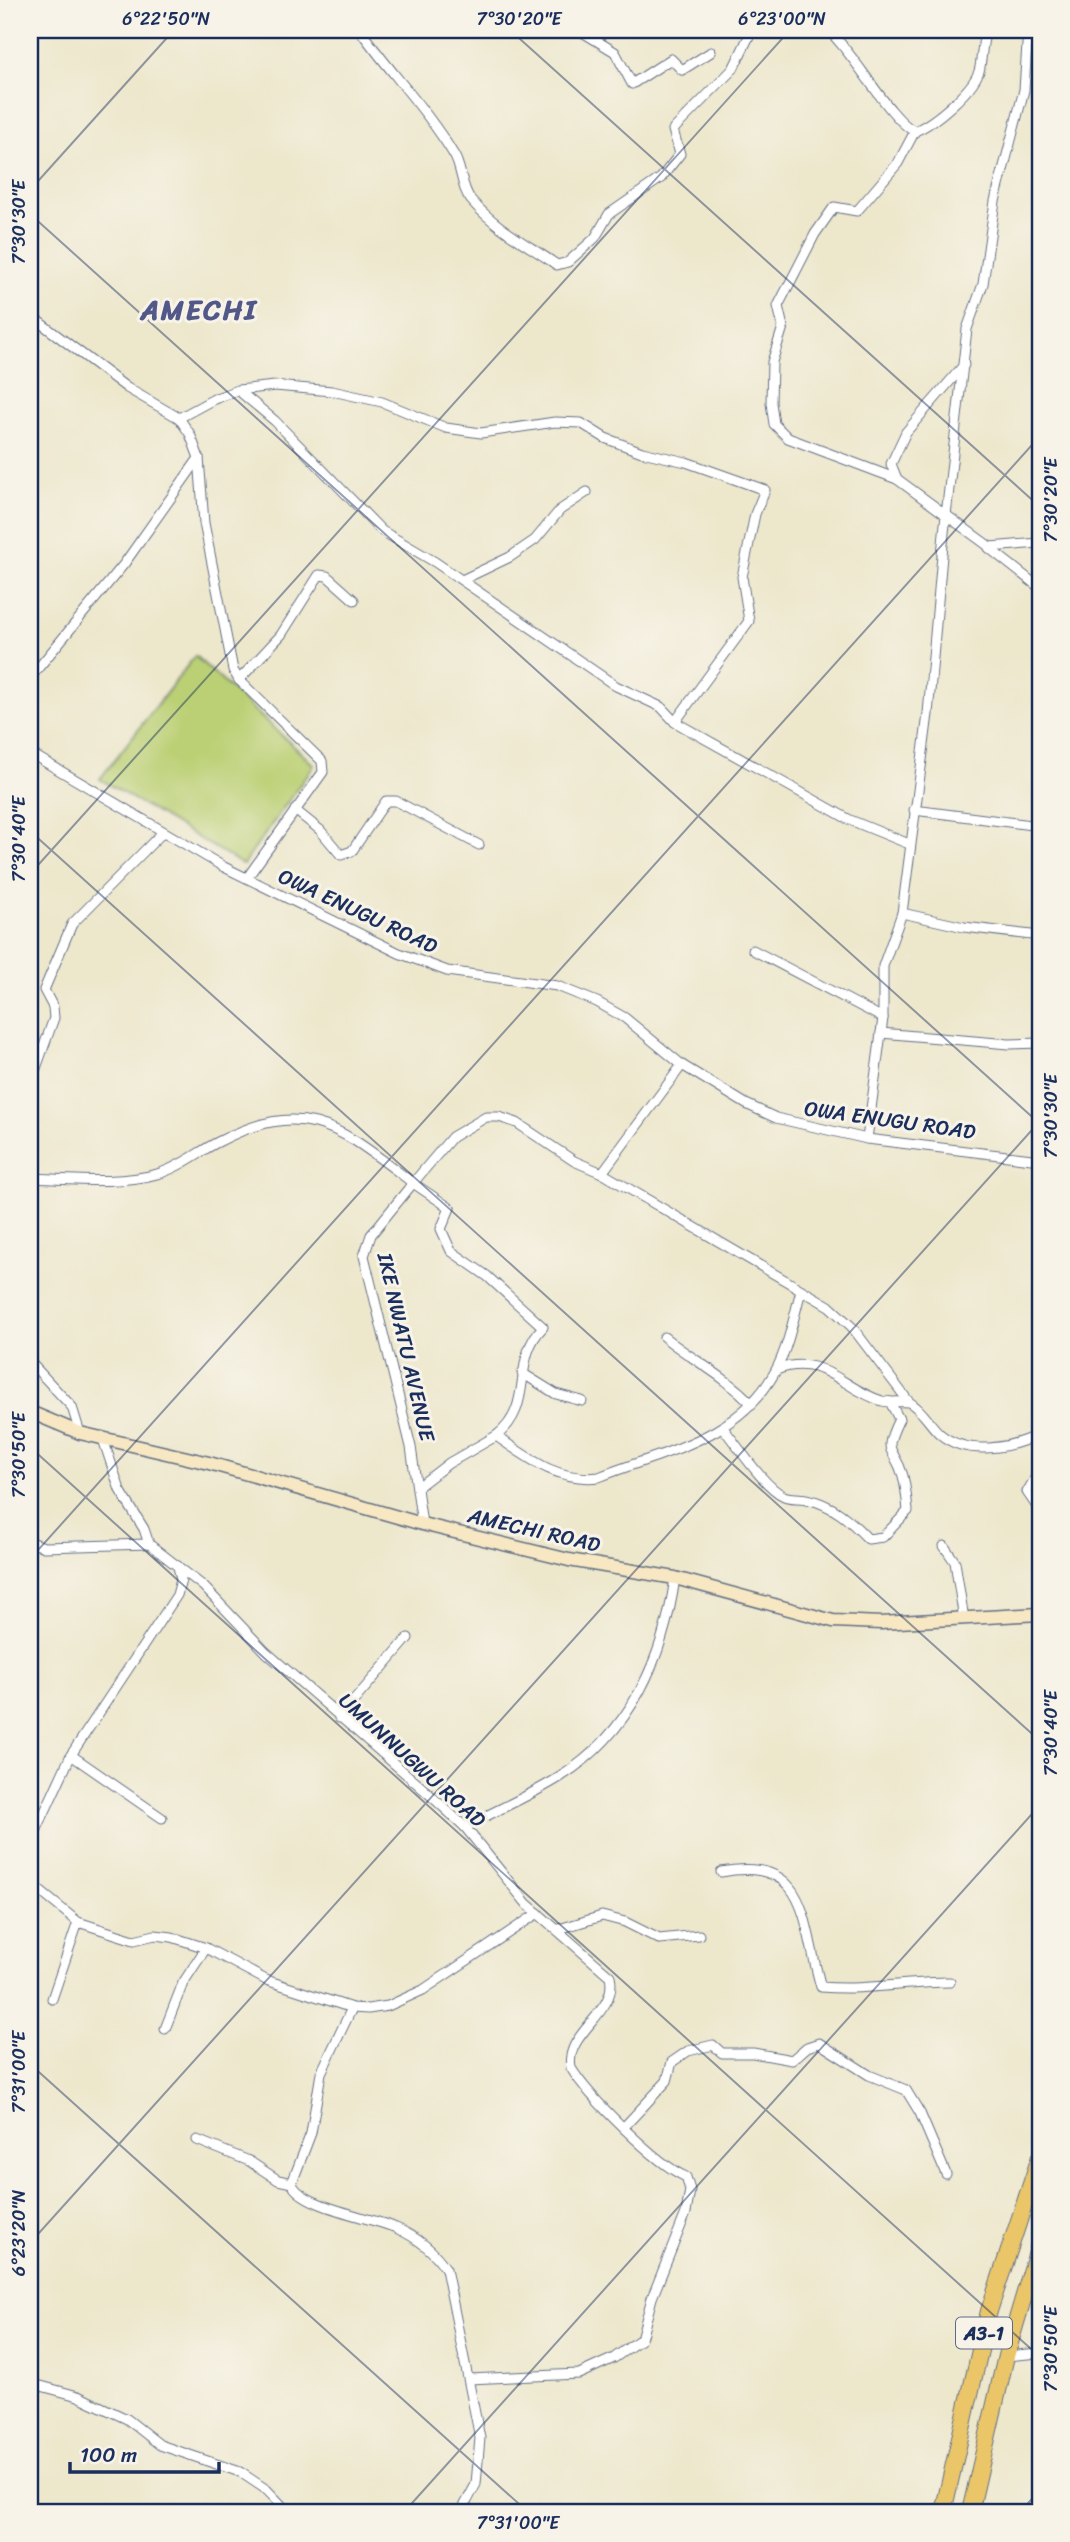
<svg xmlns="http://www.w3.org/2000/svg" width="1070" height="2542" font-family="Sriracha,sans-serif">
	<style>
		.garden { fill: #bbd074; stroke: #6b8069; stroke-width: 2 }
		.lines { fill: none; stroke-linecap: round; stroke-linejoin: round }
		.street-casing { stroke: #646f84; stroke-width: 11 }
		.secondary-casing { stroke: #646f84; stroke-width: 15 }
		.highway-casing { stroke: #646f84; stroke-width: 18 }
		.street { stroke: #fff; stroke-width: 9 }
		.secondary { stroke: #f7e8c3; stroke-width: 12 }
		.highway { stroke: #eac669; stroke-width: 16 }
		.ticks { fill: none; stroke: #1b2f5e; stroke-width: 2; stroke-opacity: 0.45 }
		.labels { text-anchor: middle; dominant-baseline: central; stroke-width: 6; stroke-linejoin: round; paint-order: stroke }
		.shield { fill: #f7f3e8; stroke: #5d6a87; stroke-width: 2 }
		.shield-label { font-size: 19px; font-weight: bold; fill: #1b2f5e }
		.street-label { font-size: 21px; fill: #1b2f5e; stroke: #f7f3e8 }
		.district-label { font-size: 28px; font-weight: bold; letter-spacing: 2px; fill: #525888; stroke: #f7f3e8 }
		.neatline { fill: none; stroke: #1b2f5e; stroke-width: 2.5 }
		.ticks-label { font-size: 18px; text-anchor: middle; fill: #1b2f5e }
	</style>
	<rect width="100%" height="100%" fill="#f7f3e8"/>
	<filter id="ink" filterUnits="userSpaceOnUse"><feTurbulence type="fractalNoise" baseFrequency=".0143" numOctaves="2"/><feDisplacementMap in="SourceGraphic" scale="14" xChannelSelector="R" yChannelSelector="G"/><feConvolveMatrix kernelMatrix="1 2 1 2 8 2 1 2 1" color-interpolation-filters="sRGB"/></filter>
	<filter id="wash" filterUnits="userSpaceOnUse"><feTurbulence type="fractalNoise" baseFrequency=".00686" numOctaves="4" result="noise"/><feDisplacementMap in="SourceGraphic" scale="28" xChannelSelector="R" yChannelSelector="G"/><feGaussianBlur stdDeviation="1.57" result="paint"/><feColorMatrix in="noise" values="0 0 0 0 0 0 0 0 0 0 0 0 0 0 0 0 0 1.4 0 .05"/><feComposite in="paint" operator="in"/></filter>
	<g filter="url(#wash)">
		<rect width="100%" height="100%" fill="#ede7cc"/>
		<!-- garden -->
		<path class="garden" d="M195 656 314 765 243 865 100 779Z"/>
	</g>
	<g filter="url(#ink)">
		<g class="lines">
			<!-- street casing -->
			<g class="street-casing">
				<g id="street">
					<path d="M360 30C390 72 427 110 454 155 462 168 461 188 471 200 494 227 528 245 557 265L568 262 595 238 609 214 661 178 680 154 673 130 733 69 752 30"/>
					<path d="M579 30 615 52 632 84 671 59 682 70 711 52"/>
					<path d="M828 30C853 51 892 123 915 131 934 123 977 88 980 67 982 55 982 43 986 30"/>
					<path d="M915 131 898 163 857 211 834 207 815 234 778 306 783 327 772 362 771 403 774 424 788 438 897 479 990 547 1040 543"/>
					<path d="M30 315 127 388 179 418 190 434 199 458 204 523 233 670 239 680 322 761 323 772 247 878"/>
					<path d="M238 390 275 421 382 531 435 562 616 686 661 707 675 722 850 820 909 844"/>
					<path d="M179 418 214 399 238 390 275 386 332 391 382 402 446 428 481 433 555 422 581 423 605 438 642 452 686 462 765 490 755 514 742 577 749 621 675 722"/>
					<path d="M897 479 891 464 906 432 964 365"/>
					<path d="M989 548 1040 588"/>
					<path d="M462 580 510 557 535 540 560 510 587 492"/>
					<path d="M30 678 124 564 199 458"/>
					<path d="M239 680 281 635 319 575 327 576 354 600"/>
					<path d="M30 753 224 867 399 953 447 971 557 986 597 1002 625 1018 682 1065 746 1104 776 1118 867 1139 1040 1160"/>
					<path d="M295 810 320 830 341 855 352 851 386 801H396L479 845"/>
					<path d="M914 810 1040 826"/>
					<path d="M902 913 964 927 1040 936"/>
					<path d="M753 950 883 1018"/>
					<path d="M881 1033 1009 1044 1040 1043"/>
					<path d="M30 1085 54 1018 53 1007 44 990 72 924 163 832"/>
					<path d="M867 1139 883 1018V966L902 913 928 714 944 533 967 329 983 284 995 201 1024 90 1028 30"/>
					<path d="M602 1173 682 1065"/>
					<path d="M30 1178C70 1179 118 1185 157 1174 179 1168 198 1152 218 1142 308 1095 342 1130 413 1183L371 1235 364 1256 411 1447 422 1524"/>
					<path d="M664 1337C694 1361 724 1375 752 1404"/>
					<path d="M30 1362 72 1407 80 1433"/>
					<path d="M776 1370C823 1352 842 1389 882 1401 891 1403 900 1401 909 1402 923 1410 929 1424 940 1434 968 1457 1011 1448 1040 1434"/>
					<path d="M522 1373 556 1394 582 1401"/>
					<path d="M723 1428C738 1446 764 1487 784 1496 791 1499 799 1497 806 1499 832 1504 850 1520 868 1539L883 1537 908 1511C907 1499 906 1488 903 1476 894 1445 881 1456 899 1419L890 1402"/>
					<path d="M102 1436 120 1490 144 1529 149 1544 203 1586 266 1652 429 1794 465 1827 527 1904 610 1976C619 2013 564 2032 571 2068 588 2096 656 2164 686 2177L690 2190 686 2213 652 2298 641 2339 614 2358 579 2374 469 2379"/>
					<path d="M496 1436C536 1406 510 1360 543 1327L487 1276 451 1251 441 1229 450 1208 413 1183 452 1137 486 1117H499L517 1123 574 1161 602 1173 829 1306 852 1327 909 1402"/>
					<path d="M1040 1470 1027 1492 1040 1511"/>
					<path d="M419 1486 449 1463 496 1436C529 1458 557 1482 599 1477 665 1451 738 1439 775 1372 788 1348 794 1317 801 1290"/>
					<path d="M30 1542 44 1547 149 1544"/>
					<path d="M944 1546 955 1562 964 1619"/>
					<path d="M339 1718 408 1638"/>
					<path d="M71 1755 162 1818"/>
					<path d="M465 1827C496 1810 530 1796 560 1777 631 1733 664 1657 675 1578"/>
					<path d="M30 1844 71 1755 177 1595 181 1580 178 1566"/>
					<path d="M721 1872C811 1855 802 1924 821 1987 864 1991 907 1982 950 1982"/>
					<path d="M30 1883 78 1922 134 1940 155 1935 172 1937 206 1948 266 1980 352 2008 368 2009 388 2006 423 1990 538 1913"/>
					<path d="M559 1929 602 1916 625 1922 659 1939 699 1935"/>
					<path d="M52 1999 78 1922"/>
					<path d="M352 2008 321 2073 311 2133 292 2183C299 2206 373 2218 396 2228 416 2237 434 2250 446 2269L480 2438 476 2484 461 2512"/>
					<path d="M165 2029 183 1983 206 1948"/>
					<path d="M624 2127 667 2081 672 2062 688 2051 713 2045 722 2053H753L792 2060 807 2047 819 2043 869 2075 906 2090 920 2113 946 2174"/>
					<path d="M197 2140 249 2161 278 2180 292 2183"/>
					<path d="M1006 2356 1040 2353"/>
					<path d="M30 2383 78 2396 127 2419 160 2445 240 2472 267 2490 288 2512"/>
				</g>
			</g>
			<!-- secondary casing -->
			<g class="secondary-casing">
				<path id="secondary" d="M30 1412 80 1433 209 1463 422 1524 569 1560 675 1578 833 1621 881 1623 1040 1614"/>
			</g>
			<!-- highway casing -->
			<g class="highway-casing">
				<g id="highway">
					<path d="M943 2512 989 2311 1040 2157"/>
					<path d="M970 2512 1006 2356 1040 2242"/>
				</g>
			</g>
			<!-- street -->
			<use href="#street" class="street"/>
			<!-- secondary -->
			<use href="#secondary" class="secondary"/>
			<!-- highway -->
			<use href="#highway" class="highway"/>
		</g>
	</g>
	<!-- ticks -->
	<path class="ticks" d="M510 30 1040 507M30 190 174 30M30 214 1040 1124M30 831 1040 1741M30 874 790 30M30 1447 1040 2357M30 1559 1040 436M30 2064 528 2512M30 2243 1040 1121M404 2512 1040 1805M1020 2512 1040 2490"/>
	<g class="labels">
		<!-- shield labels -->
		<rect class="shield" x="956" y="2317.5" width="56" height="31" rx="5"/>
		<g class="shield-label">
			<text x="984" y="2333">A3-1</text>
		</g>
		<!-- street labels -->
		<g class="street-label">
			<text transform="translate(358 911) rotate(25)">OWA ENUGU ROAD</text>
			<text transform="translate(890 1120) rotate(8)">OWA ENUGU ROAD</text>
			<text transform="translate(406 1347) rotate(77)">IKE NWATU AVENUE</text>
			<text transform="translate(534 1530) rotate(13)">AMECHI ROAD</text>
			<text transform="translate(412 1760) rotate(42)">UMUNNUGWU ROAD</text>
		</g>
		<!-- district labels -->
		<g class="district-label">
			<text x="199" y="309">AMECHI</text>
		</g>
	</g>
	<!-- margin -->
	<rect width="1070" height="2542" fill="none" stroke="#f7f3e8" stroke-width="77"/>
	<!-- scale -->
	<path d="M70 2462v10h149v-10" fill="none" stroke="#1b2f5e" stroke-width="3.5"/>
	<text x="80" y="2462" font-size="21" fill="#1b2f5e" stroke="#f7f3e8" stroke-width="5" paint-order="stroke">100 m</text>
	<rect x="38" y="38" width="994" height="2466" class="neatline"/>
	<g class="ticks-label">
		<text x="166" y="25">6°22'50"N</text>
		<text x="519" y="25">7°30'20"E</text>
		<text x="782" y="25">6°23'00"N</text>
		<text transform="translate(19 222) rotate(-90)" y="6">7°30'30"E</text>
		<text transform="translate(1051 500) rotate(-90)" y="6">7°30'20"E</text>
		<text transform="translate(19 839) rotate(-90)" y="6">7°30'40"E</text>
		<text transform="translate(1051 1116) rotate(-90)" y="6">7°30'30"E</text>
		<text transform="translate(19 1455) rotate(-90)" y="6">7°30'50"E</text>
		<text transform="translate(1051 1733) rotate(-90)" y="6">7°30'40"E</text>
		<text transform="translate(19 2072) rotate(-90)" y="6">7°31'00"E</text>
		<text transform="translate(19 2233) rotate(-90)" y="6">6°23'20"N</text>
		<text transform="translate(1051 2349) rotate(-90)" y="6">7°30'50"E</text>
		<text x="518" y="2529">7°31'00"E</text>
	</g>
</svg>
